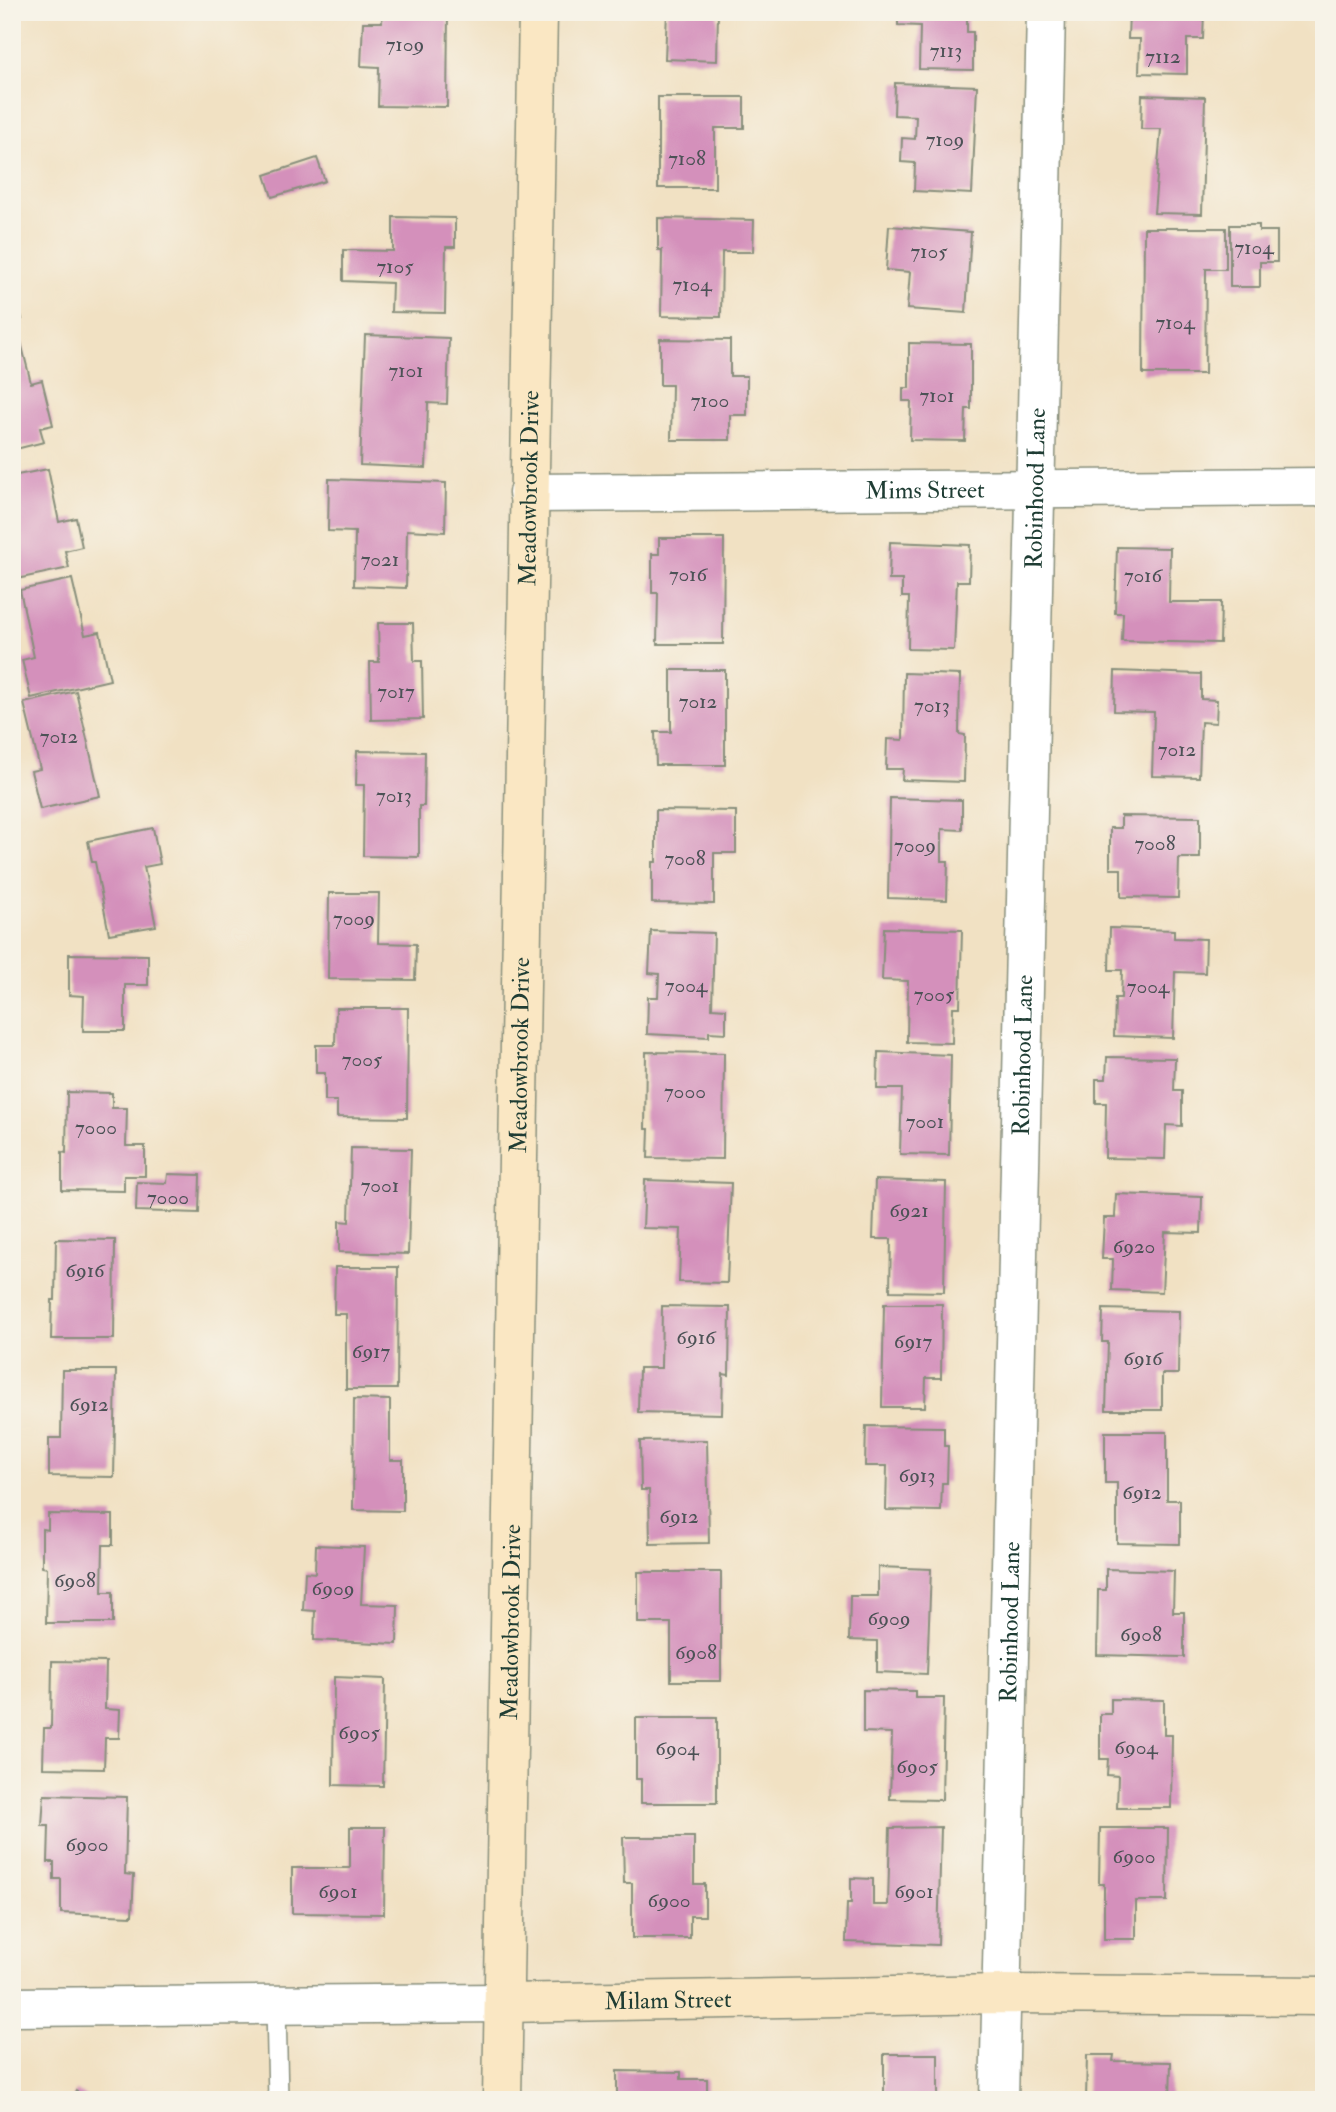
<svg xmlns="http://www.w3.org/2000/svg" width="1336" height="2112" font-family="'IM FELL Double Pica',serif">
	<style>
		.building { fill: #d490bb }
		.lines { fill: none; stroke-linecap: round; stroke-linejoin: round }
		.lane-casing { stroke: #888f7c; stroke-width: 22 }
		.street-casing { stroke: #888f7c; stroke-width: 41 }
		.secondary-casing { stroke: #888f7c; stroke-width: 41 }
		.lane { stroke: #fff; stroke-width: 19 }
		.street { stroke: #fff; stroke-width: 38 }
		.secondary { stroke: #fae7c3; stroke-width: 38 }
		.labels { text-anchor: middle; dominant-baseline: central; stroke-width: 5; stroke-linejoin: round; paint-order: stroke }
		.number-label { font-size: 21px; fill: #4c5256 }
		.street-label { font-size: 24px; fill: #1f3d34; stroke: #f7f3e8 }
	</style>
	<rect width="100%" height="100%" fill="#f7f3e8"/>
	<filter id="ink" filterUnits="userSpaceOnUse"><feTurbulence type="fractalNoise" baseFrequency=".0143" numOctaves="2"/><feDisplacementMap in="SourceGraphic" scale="14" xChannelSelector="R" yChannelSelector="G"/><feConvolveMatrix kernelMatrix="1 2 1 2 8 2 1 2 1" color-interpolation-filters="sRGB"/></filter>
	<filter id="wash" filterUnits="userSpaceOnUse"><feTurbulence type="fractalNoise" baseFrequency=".00686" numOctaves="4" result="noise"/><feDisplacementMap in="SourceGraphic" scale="28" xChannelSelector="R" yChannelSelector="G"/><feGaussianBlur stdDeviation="1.57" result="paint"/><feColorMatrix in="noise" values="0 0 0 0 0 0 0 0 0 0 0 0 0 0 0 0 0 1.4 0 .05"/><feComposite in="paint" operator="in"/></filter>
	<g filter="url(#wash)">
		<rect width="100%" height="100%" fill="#f1e1c3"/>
		<g id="blocks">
			<!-- building -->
			<g class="building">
				<path d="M383 12H448L447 107 378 106 379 67 361 66 363 22H382Z"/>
				<path d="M667 12H718L717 61 665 59Z"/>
				<path d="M898 12H967V32H973V70L919 69 920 26 898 25Z"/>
				<path d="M1129 12H1204L1203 39H1187V74L1139 73 1140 39H1128Z"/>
				<path d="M895 83 977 86 972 194 914 191 915 163 901 162 902 138 915 139 916 116 894 115Z"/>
				<path d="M1142 95 1205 97 1202 214 1154 213 1161 129H1141Z"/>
				<path d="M658 97H744V128H715V188H658Z"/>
				<path d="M317 158 325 181 272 197 265 175Z"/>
				<path d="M393 217 455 218V247H446L445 313 391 312 392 283 343 281V250L393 251Z"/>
				<path d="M658 218 754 220 753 252H722L721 317 661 316 662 250H658Z"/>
				<path d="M1230 225H1259V231H1277V262H1260V287H1230Z"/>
				<path d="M889 226 971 232 966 313 907 309 910 272 886 270Z"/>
				<path d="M1144 228H1226V269H1206L1205 374H1143Z"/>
				<path d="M12 279 22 319 12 321Z"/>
				<path d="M365 335 449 338 447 404 428 403 426 468 360 465Z"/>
				<path d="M20 338 31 383 42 380 53 425 40 428 44 442 12 450V340Z"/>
				<path d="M660 339 730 340V376H747V415H730V440H671L672 385H660Z"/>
				<path d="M909 343 971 344V409H966L965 441 910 440 911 401H903V388H909Z"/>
				<path d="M48 469 59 522 76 518 82 547 65 551 69 568 12 580V476Z"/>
				<path d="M329 479 446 483 445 532 407 530 406 588 354 586 355 532 328 531Z"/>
				<path d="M659 538H724L723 644H657L658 593H652V554H659Z"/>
				<path d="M890 542 970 545 969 581H957L954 650 908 649 909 597H902V580H889Z"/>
				<path d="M1117 547 1170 548 1169 602H1221L1220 643 1122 641 1123 613H1115Z"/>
				<path d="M72 579 85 635 100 632 110 680 31 698 22 660 34 657 20 590Z"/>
				<path d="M378 623H413L414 661H422L423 719 371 720 370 662H379Z"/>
				<path d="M671 670H725V765H656L655 732H671Z"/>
				<path d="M1115 671 1201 674V699L1217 700 1216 723 1201 722 1199 777 1152 776 1154 712 1114 711Z"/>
				<path d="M904 673 960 675 959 734 965 735 964 782 902 780 903 769H886L887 739 903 740Z"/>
				<path d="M76 691 100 796 40 809 31 771 40 769 24 703Z"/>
				<path d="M357 751 425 752 424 806H419V857L363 856 364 785H356Z"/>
				<path d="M890 798 962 800V830L942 829V861H948L947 900 888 898Z"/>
				<path d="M656 810 736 811V853H714V904L652 903V862H656Z"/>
				<path d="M1121 816 1200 817V858H1179L1178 898 1121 897V869H1110V828H1121Z"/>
				<path d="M153 828 160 864 144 867 156 926 109 934 95 862H92L88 841Z"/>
				<path d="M329 893H379L378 943 416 944 415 980 328 979Z"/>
				<path d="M884 928 962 930 960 1007H953L952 1043 907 1042 908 981 882 980Z"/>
				<path d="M1110 928 1174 930V938L1206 939 1205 973 1175 972 1173 1038 1114 1036 1115 998H1121L1122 970H1109Z"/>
				<path d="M651 931 714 933 712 1008 726 1009V1033L709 1032V1037L647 1034 648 997H658L659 974 649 973Z"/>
				<path d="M69 954 148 955V985H125V1031H83L84 996 69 995Z"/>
				<path d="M336 1008H408L407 1118 337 1117V1101H325V1073H316V1045H335Z"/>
				<path d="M646 1052 724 1053 723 1159 648 1158 649 1129H645Z"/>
				<path d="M878 1052 951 1055 949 1155 900 1154 902 1089H877Z"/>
				<path d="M1107 1057 1175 1058 1174 1091H1182V1126L1166 1125 1165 1159 1105 1158 1106 1103H1096V1079H1106Z"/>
				<path d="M67 1092 112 1093V1108H127L126 1146H145V1176H124V1191L62 1190V1152L66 1153Z"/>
				<path d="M351 1148 411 1149 408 1254 339 1252V1221L349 1222Z"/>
				<path d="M168 1174 200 1175 199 1213 136 1211 137 1182 167 1183Z"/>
				<path d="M645 1180 731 1183 727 1283 679 1282 681 1229 643 1228Z"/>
				<path d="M875 1180 946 1182 944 1292 890 1291 891 1239H873Z"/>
				<path d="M1116 1194 1202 1197 1201 1233 1165 1232 1162 1292 1112 1290 1113 1259H1102L1104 1218H1115Z"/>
				<path d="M56 1239 115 1240 114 1339H51L52 1300H55Z"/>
				<path d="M335 1267H398L397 1389H346V1314H334Z"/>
				<path d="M884 1304H942L941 1378H926L925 1407H882Z"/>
				<path d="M662 1306 730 1307 729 1375 723 1374 722 1414 638 1412 639 1368H661Z"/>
				<path d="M1103 1309 1179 1311 1178 1374H1162V1410H1106L1108 1342H1102Z"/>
				<path d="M62 1370H116L114 1477 49 1476V1438H61Z"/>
				<path d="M354 1399 390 1400V1460H403V1511L353 1510Z"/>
				<path d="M866 1426 944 1427V1446H948L947 1483H942L941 1511 886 1510 887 1466H865Z"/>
				<path d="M1105 1432H1167V1500H1180V1544L1117 1543V1483H1105Z"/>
				<path d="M707 1440 709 1543 650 1544 649 1490H641L640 1441Z"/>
				<path d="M48 1514 113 1515V1545H103L102 1592H113V1623H46L47 1568 42 1567V1529L48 1530Z"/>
				<path d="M316 1545 364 1547 361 1604 398 1605 397 1644 314 1640 315 1611 303 1610 305 1572 315 1573Z"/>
				<path d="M878 1567 931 1569 927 1674 877 1672V1641L849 1640 850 1596H878Z"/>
				<path d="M1106 1569 1174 1571 1173 1612H1184V1657L1097 1655 1098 1590H1106Z"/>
				<path d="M638 1572H721V1681H671V1623H638Z"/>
				<path d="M52 1661 106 1662 105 1709 120 1710 119 1738H105L104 1769 43 1768 44 1728H51Z"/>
				<path d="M334 1677 385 1679 383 1786 333 1785Z"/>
				<path d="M863 1690 915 1691V1698H944L942 1800 890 1799 892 1733 863 1732Z"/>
				<path d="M1111 1699 1164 1700V1735H1172L1171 1808H1117L1118 1776 1107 1775 1108 1759H1100V1714H1111Z"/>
				<path d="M636 1718H717V1803H641V1779H636Z"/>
				<path d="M44 1795 127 1797 125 1874 134 1875 132 1916 61 1913V1879H54V1862H48L49 1826H42Z"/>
				<path d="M350 1827H385L384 1914 292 1913V1868H350Z"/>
				<path d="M941 1827 938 1945 846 1942 847 1903H851V1878L873 1879V1905H888L890 1828Z"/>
				<path d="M1100 1828H1168L1167 1901H1136V1939H1104V1884H1099Z"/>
				<path d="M623 1837H694V1884H705V1916H690V1938H632V1883H624Z"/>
				<rect x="884" y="2054" width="54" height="46"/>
				<path d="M1087 2055H1114L1113 2061 1171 2062 1170 2100H1086Z"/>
				<path d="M617 2071 681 2072V2079H707V2100H617Z"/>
				<path d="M76 2091 92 2100H72Z"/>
			</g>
		</g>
	</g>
	<g filter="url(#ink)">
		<use href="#blocks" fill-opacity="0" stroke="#888f7c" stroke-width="2"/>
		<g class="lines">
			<!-- lane casing -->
			<g class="lane-casing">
				<path id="lane" d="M276 2005 278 2100"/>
			</g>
			<!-- street casing -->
			<g class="street-casing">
				<g id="street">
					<path id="s1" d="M528 493 1324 487"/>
					<path d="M12 2007 504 2003"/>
					<path id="s2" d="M999 2100 1046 12"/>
				</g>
			</g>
			<!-- secondary casing -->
			<g class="secondary-casing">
				<g id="secondary">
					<path id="s3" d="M504 2003 1002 1994 1324 1996"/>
					<path id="s4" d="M502 2100C516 1404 523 708 538 12"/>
				</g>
			</g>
			<!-- lane -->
			<use href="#lane" class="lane"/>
			<!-- street -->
			<use href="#street" class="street"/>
			<!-- secondary -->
			<use href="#secondary" class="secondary"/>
		</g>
	</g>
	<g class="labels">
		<!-- number labels -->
		<g class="number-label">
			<text x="405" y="44">7109</text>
			<text x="946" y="50">7113</text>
			<text x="1163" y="56">7112</text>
			<text x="945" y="139">7109</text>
			<text x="687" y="158">7108</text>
			<text x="1254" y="247">7104</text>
			<text x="929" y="251">7105</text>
			<text x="395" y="266">7105</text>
			<text x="692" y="284">7104</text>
			<text x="1175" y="322">7104</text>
			<text x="406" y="370">7101</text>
			<text x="937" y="395">7101</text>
			<text x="710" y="400">7100</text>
			<text x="380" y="559">7021</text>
			<text x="688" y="574">7016</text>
			<text x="1143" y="575">7016</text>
			<text x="396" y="691">7017</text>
			<text x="698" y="701">7012</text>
			<text x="932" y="705">7013</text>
			<text x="59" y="736">7012</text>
			<text x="1177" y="749">7012</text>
			<text x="394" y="795">7013</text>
			<text x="1155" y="843">7008</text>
			<text x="915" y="845">7009</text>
			<text x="685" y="858">7008</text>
			<text x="354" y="918">7009</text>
			<text x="686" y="985">7004</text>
			<text x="1148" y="986">7004</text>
			<text x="934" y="994">7005</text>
			<text x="362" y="1059">7005</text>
			<text x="685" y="1091">7000</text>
			<text x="925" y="1121">7001</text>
			<text x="96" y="1127">7000</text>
			<text x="380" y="1185">7001</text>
			<text x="168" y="1197">7000</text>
			<text x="909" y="1210">6921</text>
			<text x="1134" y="1246">6920</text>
			<text x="85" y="1270">6916</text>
			<text x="696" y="1337">6916</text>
			<text x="913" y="1341">6917</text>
			<text x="371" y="1351">6917</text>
			<text x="1143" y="1358">6916</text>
			<text x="89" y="1404">6912</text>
			<text x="917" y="1475">6913</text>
			<text x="1142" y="1492">6912</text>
			<text x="679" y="1516">6912</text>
			<text x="75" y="1580">6908</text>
			<text x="333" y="1588">6909</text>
			<text x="889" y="1618">6909</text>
			<text x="1141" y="1634">6908</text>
			<text x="696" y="1652">6908</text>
			<text x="359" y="1732">6905</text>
			<text x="1136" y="1747">6904</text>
			<text x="677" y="1748">6904</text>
			<text x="917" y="1766">6905</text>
			<text x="87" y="1844">6900</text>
			<text x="1134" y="1856">6900</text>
			<text x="338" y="1891">6901</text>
			<text x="914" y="1891">6901</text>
			<text x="669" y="1900">6900</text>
		</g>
		<!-- street labels -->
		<g class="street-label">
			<text stroke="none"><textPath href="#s4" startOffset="1612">Meadowbrook Drive</textPath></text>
			<text stroke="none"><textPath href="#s2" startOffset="1612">Robinhood Lane</textPath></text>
			<text stroke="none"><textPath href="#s1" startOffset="397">Mims Street</textPath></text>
			<text stroke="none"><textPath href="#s4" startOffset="1045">Meadowbrook Drive</textPath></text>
			<text stroke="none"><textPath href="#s2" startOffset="1045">Robinhood Lane</textPath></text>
			<text stroke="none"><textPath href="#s4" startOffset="478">Meadowbrook Drive</textPath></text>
			<text stroke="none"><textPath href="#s2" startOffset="478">Robinhood Lane</textPath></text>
			<text stroke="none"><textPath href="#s3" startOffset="164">Milam Street</textPath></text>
		</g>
	</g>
	<!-- margin -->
	<rect width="1336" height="2112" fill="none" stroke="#f7f3e8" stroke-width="42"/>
</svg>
